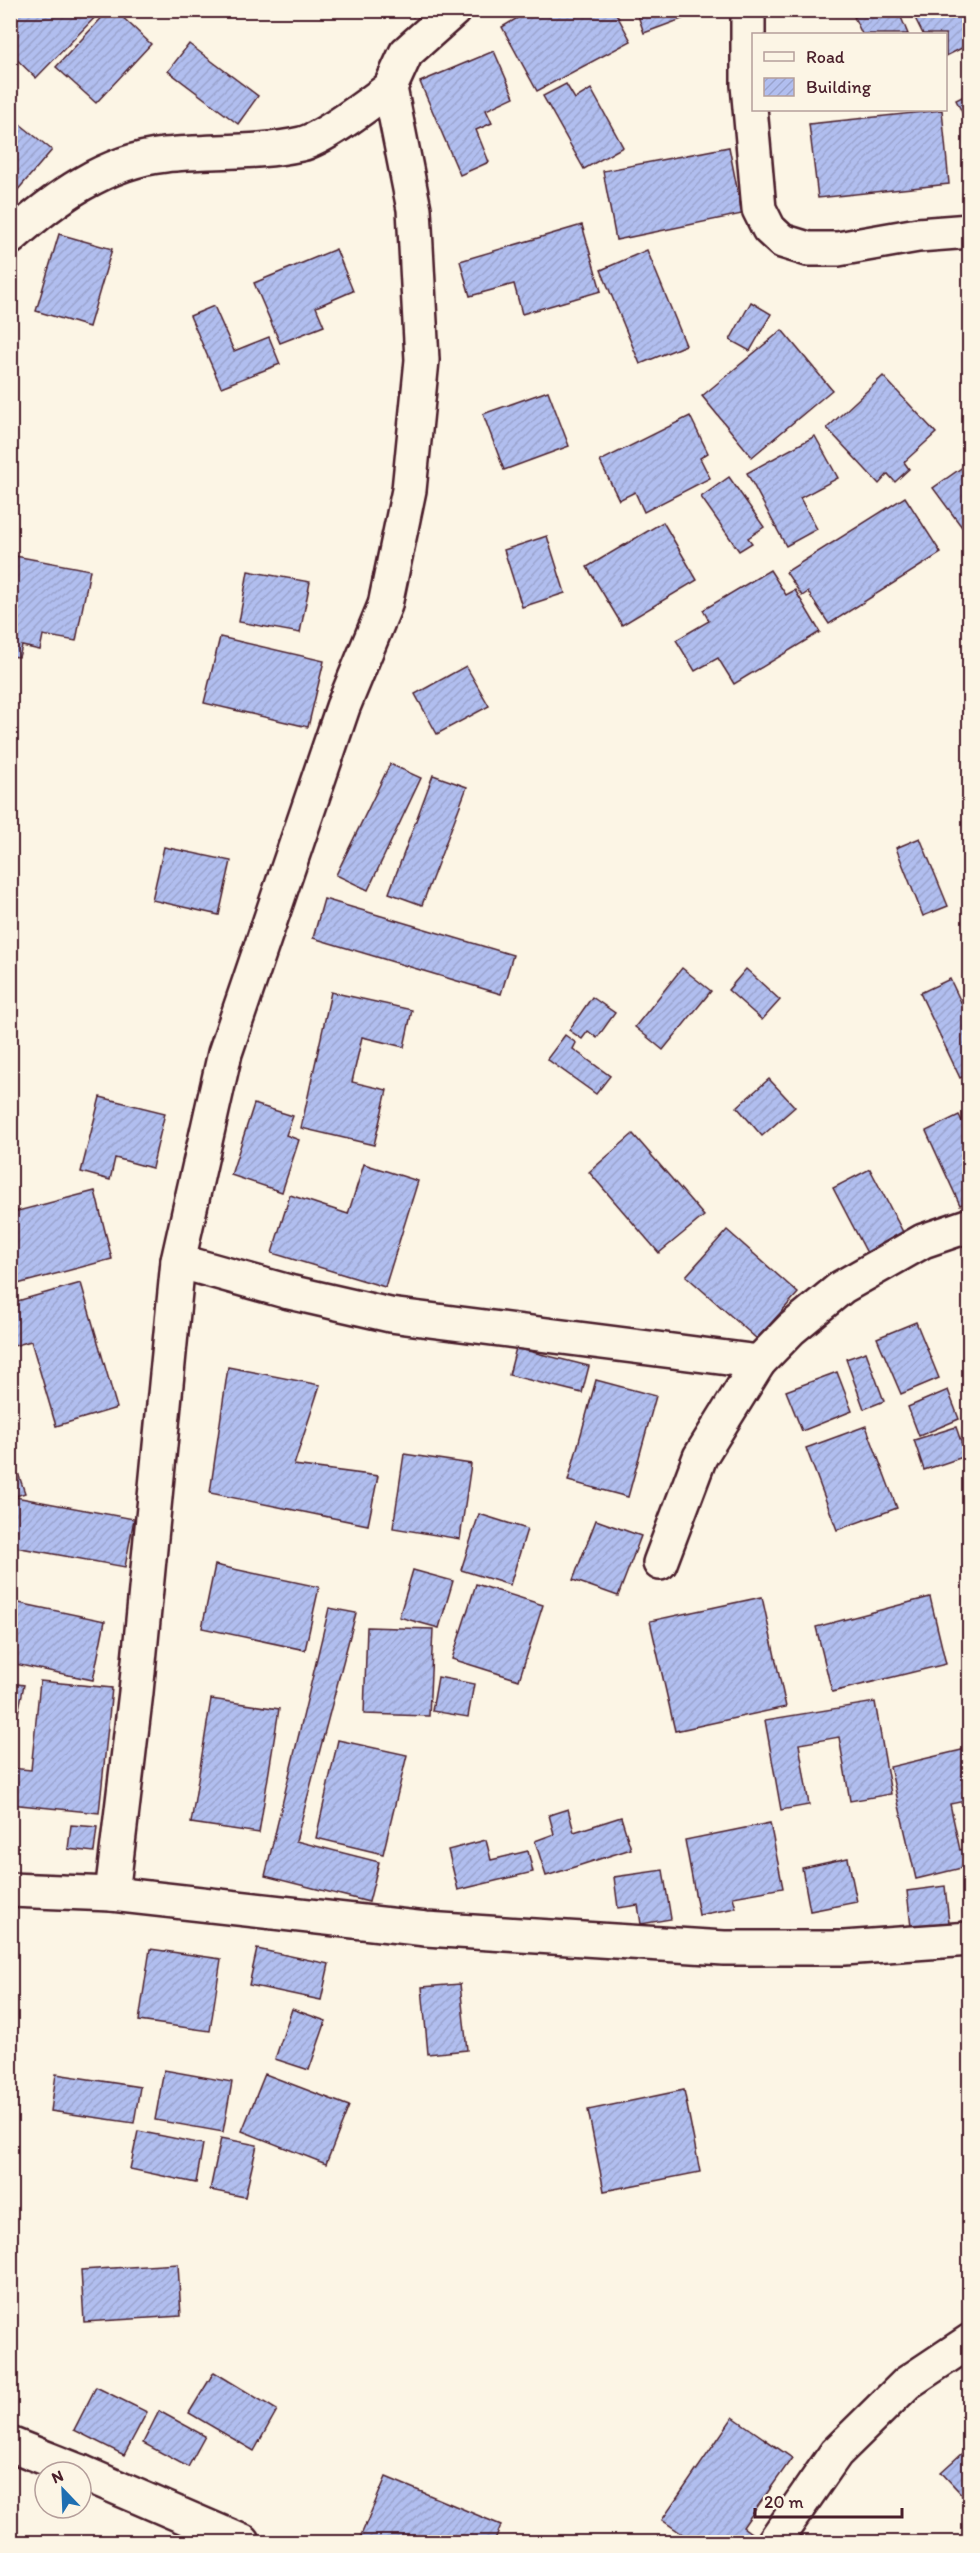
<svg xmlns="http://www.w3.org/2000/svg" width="980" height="2553" font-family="Itim,sans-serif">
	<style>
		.building { fill: url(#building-hatch); stroke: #4a1f2b; stroke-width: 1.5 }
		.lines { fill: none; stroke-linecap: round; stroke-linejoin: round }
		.street-casing { stroke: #4a1f2b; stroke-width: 38 }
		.street { stroke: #fcf5e5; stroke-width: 33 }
	</style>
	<defs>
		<pattern id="building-hatch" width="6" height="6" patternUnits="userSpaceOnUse" patternTransform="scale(1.5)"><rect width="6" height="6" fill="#b1beef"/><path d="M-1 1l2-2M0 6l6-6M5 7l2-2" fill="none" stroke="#9aa3cd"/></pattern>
	</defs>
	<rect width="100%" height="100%" fill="#fcf5e5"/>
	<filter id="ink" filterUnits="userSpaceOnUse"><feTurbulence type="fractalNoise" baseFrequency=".0167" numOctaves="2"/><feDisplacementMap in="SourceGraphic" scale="12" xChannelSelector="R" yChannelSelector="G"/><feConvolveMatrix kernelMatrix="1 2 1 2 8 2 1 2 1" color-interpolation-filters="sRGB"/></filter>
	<g filter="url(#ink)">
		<!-- building -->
		<g class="building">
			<path d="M13 10H102L36 78 10 53V13Z"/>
			<path d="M109 10H115L151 44 96 103 56 67Z"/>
			<path d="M403 10H417L413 17Z"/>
			<path d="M531 10H614L631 41 537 91 502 27Z"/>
			<path d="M636 10H706L644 33Z"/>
			<path d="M870 10H898L908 34H862L854 17Z"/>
			<path d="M911 10H970V44L946 56V34H923Z"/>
			<path d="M189 44 258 96 238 124 168 71Z"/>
			<path d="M494 51 514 97 486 110 492 123 476 130 489 162 460 175 420 82Z"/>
			<path d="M566 84 575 99 591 89 623 147 584 169 543 96Z"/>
			<path d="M970 93V128L956 100Z"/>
			<path d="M942 110 949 184 818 198 809 124Z"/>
			<path d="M10 116 52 150 10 199Z"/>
			<path d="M729 147 742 214 616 240 603 171Z"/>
			<path d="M582 225 601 291 522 314 514 284 470 296 460 261Z"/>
			<path d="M59 234 112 249 89 327 36 311Z"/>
			<path d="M336 249 353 291 316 307 324 326 280 343 254 283Z"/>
			<path d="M647 250 686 345 640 364 601 270Z"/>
			<path d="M751 302 771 314 750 351 730 340Z"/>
			<path d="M214 306 234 351 269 337 280 364 221 387 190 316Z"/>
			<path d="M782 330 832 390 752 457 702 396Z"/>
			<path d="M883 376 936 433 904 462 909 469 895 482 888 474 879 484 827 428Z"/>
			<path d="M548 391 569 446 504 470 483 414Z"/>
			<path d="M690 416 708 453 700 458 710 478 644 512 635 492 619 500 600 461Z"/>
			<path d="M815 436 838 478 800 498 817 529 786 546 747 473Z"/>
			<path d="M970 462V538L933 488Z"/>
			<path d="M729 477 764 527 748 538 752 543 739 551 701 497Z"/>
			<path d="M905 497 941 553 829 624 808 592 802 596 786 572Z"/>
			<path d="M663 522 697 580 622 625 587 567Z"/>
			<path d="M547 536 565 593 522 607 504 550Z"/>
			<path d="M10 555 90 570 76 641 43 635 40 650 22 646 19 657 10 656Z"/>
			<path d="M770 570 786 595 795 590 820 632 734 684 718 658 695 671 676 640 709 621 703 610Z"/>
			<path d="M248 571 310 582 300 633 239 622Z"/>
			<path d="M220 637 324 661 308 727 204 703Z"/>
			<path d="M466 666 489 706 437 734 415 694Z"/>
			<path d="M390 764 421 778 368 890 336 875Z"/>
			<path d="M433 775 467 787 422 905 389 893Z"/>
			<path d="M920 838 948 906 923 916 896 848Z"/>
			<path d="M164 847 231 861 219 915 152 900Z"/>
			<path d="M324 899 513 955 501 994 313 938Z"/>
			<path d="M682 968 711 991 663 1050 635 1027Z"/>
			<path d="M746 969 780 1000 762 1020 728 990Z"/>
			<path d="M950 979 970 1021V1073L960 1078 920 993Z"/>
			<path d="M331 992 412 1010 404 1047 362 1037 352 1082 387 1090 374 1145 301 1128Z"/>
			<path d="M592 997 615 1013 597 1038 588 1031 582 1039 569 1030Z"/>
			<path d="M565 1035 576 1043 573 1049 610 1076 596 1094 547 1059Z"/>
			<path d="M769 1079 795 1107 762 1136 737 1107Z"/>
			<path d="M100 1097 165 1113 152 1168 115 1158 110 1180 81 1172Z"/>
			<path d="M254 1104 293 1116 286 1135 299 1140 282 1192 231 1175Z"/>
			<path d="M959 1115 962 1121 970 1118V1201L960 1205 926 1131Z"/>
			<path d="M633 1134 704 1216 659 1253 589 1172Z"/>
			<path d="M364 1164 418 1181 385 1287 272 1253 290 1195 348 1214Z"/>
			<path d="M870 1169 904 1234 867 1253 833 1188Z"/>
			<path d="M95 1191 112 1259 10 1286V1213Z"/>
			<path d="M727 1230 798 1293 757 1339 686 1276Z"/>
			<path d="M81 1283 117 1408 56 1426 31 1341 10 1347V1303Z"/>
			<path d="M916 1322 939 1378 901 1394 877 1338Z"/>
			<path d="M516 1348 589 1366 582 1393 509 1375Z"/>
			<path d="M866 1352 884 1401 864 1409 846 1359Z"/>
			<path d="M228 1367 320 1385 294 1465 378 1476 368 1525 210 1493Z"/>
			<path d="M837 1372 852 1411 802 1431 786 1391Z"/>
			<path d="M596 1380 656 1396 628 1497 568 1481Z"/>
			<path d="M970 1387V1404L963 1390Z"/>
			<path d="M948 1390 959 1419 919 1436 908 1407Z"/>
			<path d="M970 1419V1437L963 1422Z"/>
			<path d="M866 1426 897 1508 837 1530 806 1448Z"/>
			<path d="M956 1427 966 1456 924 1470 914 1440Z"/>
			<path d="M10 1450 25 1493 10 1498Z"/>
			<path d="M404 1454 471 1464 460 1539 393 1528Z"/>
			<path d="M10 1496 134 1519 125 1567 10 1546Z"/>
			<path d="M479 1514 527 1529 510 1585 461 1570Z"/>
			<path d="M596 1520 641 1536 618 1596 573 1580Z"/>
			<path d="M215 1565 319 1587 305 1650 202 1628Z"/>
			<path d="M413 1570 453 1581 439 1628 399 1617Z"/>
			<path d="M476 1584 543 1605 519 1680 452 1659Z"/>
			<path d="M762 1597 786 1707 675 1731 650 1621Z"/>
			<path d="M930 1597 946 1664 832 1692 816 1627Z"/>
			<path d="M14 1602 105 1621 93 1680 10 1663V1620Z"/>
			<path d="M329 1608 356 1613 296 1841 379 1862 369 1902 265 1876Z"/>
			<path d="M367 1627 433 1629 429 1716 364 1714Z"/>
			<path d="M438 1677 474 1684 468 1717 432 1711Z"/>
			<path d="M40 1681 112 1688 99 1813 10 1804V1768L31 1770Z"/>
			<path d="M10 1683 24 1685 10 1751Z"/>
			<path d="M211 1699 279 1709 259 1833 191 1823Z"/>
			<path d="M875 1702 891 1794 850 1801 839 1737 799 1744 809 1805 781 1810 765 1720Z"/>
			<path d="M338 1740 407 1755 383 1854 316 1838Z"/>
			<path d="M970 1748V1800L950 1804 960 1850 970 1847V1866L916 1879 890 1767Z"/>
			<path d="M568 1809 574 1832 621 1817 631 1849 546 1876 535 1841 554 1834 549 1815Z"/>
			<path d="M770 1823 783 1888 733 1897 736 1908 699 1915 685 1840Z"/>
			<path d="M71 1825 97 1827 94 1852 68 1849Z"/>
			<path d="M486 1840 491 1860 528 1851 533 1872 458 1890 448 1850Z"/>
			<path d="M848 1858 857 1902 810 1911 802 1868Z"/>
			<path d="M663 1870 671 1919 641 1924 638 1905 618 1908 614 1877Z"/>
			<path d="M945 1886 949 1923 911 1927 907 1891Z"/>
			<path d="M150 1949 221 1959 210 2031 139 2021Z"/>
			<path d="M257 1949 329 1964 321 2000 249 1985Z"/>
			<path d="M460 1984 467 2050 428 2054 422 1987Z"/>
			<path d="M292 2009 326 2021 309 2070 275 2059Z"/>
			<path d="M164 2070 232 2082 223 2132 155 2120Z"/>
			<path d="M56 2074 140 2087 134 2123 51 2111Z"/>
			<path d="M265 2074 349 2106 326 2164 242 2131Z"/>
			<path d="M684 2090 700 2172 604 2191 588 2110Z"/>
			<path d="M138 2131 203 2144 196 2183 130 2169Z"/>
			<path d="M221 2138 257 2145 245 2197 210 2190Z"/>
			<path d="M178 2264 181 2316 84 2322 81 2270Z"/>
			<path d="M214 2372 277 2410 254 2451 189 2413Z"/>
			<path d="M96 2387 147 2412 124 2455 74 2430Z"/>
			<path d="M159 2411 205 2436 188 2467 143 2443Z"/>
			<path d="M733 2417 792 2458 743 2527 751 2533 744 2542H694L662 2520Z"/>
			<path d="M970 2446V2503L941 2472Z"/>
			<path d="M386 2477 501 2525 494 2542H365L359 2540Z"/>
		</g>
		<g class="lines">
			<!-- street casing -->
			<g class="street-casing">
				<g id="street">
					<path d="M748 10V85L759 209 769 229 782 241 808 249H838L918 235 970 231"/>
					<path d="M10 238C54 199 105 161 165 155 209 150 257 154 301 144 323 139 370 103 390 88"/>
					<path d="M178 1261 289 1292 390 1315 759 1362"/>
					<path d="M660 1563 700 1457 759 1362 791 1329 842 1287 923 1241 970 1225"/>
					<path d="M10 1890 112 1894 426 1929 724 1948H844L970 1939"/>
					<path d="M112 1894 136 1692 178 1261 225 1053 343 707 385 605 409 490 422 360 414 209 390 88 406 53 454 10"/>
					<path d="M10 2444 81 2472"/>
					<path d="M81 2472 243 2542"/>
					<path d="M774 2542 836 2453 907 2383 970 2341"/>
				</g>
			</g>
			<!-- street -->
			<use href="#street" class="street"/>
		</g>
	</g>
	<!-- margin -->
	<rect width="980" height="2553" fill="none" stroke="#fcf5e5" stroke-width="36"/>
	<rect x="18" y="18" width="944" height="2517" fill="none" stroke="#4a1f2b" stroke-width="2" filter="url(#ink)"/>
	<!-- legend -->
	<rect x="752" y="33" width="195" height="78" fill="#fcf5e5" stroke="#b59f9b" stroke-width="1.5"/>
	<rect x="764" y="52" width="30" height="9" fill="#fcf5e5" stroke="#b59f9b" stroke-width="1.5"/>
	<text x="806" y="63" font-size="18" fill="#4a1f2b">Road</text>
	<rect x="764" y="78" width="30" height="18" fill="url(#building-hatch)" stroke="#b59f9b" stroke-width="1.5"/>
	<text x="806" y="93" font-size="18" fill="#4a1f2b">Building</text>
	<!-- north arrow -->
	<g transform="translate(63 2490) rotate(337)"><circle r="28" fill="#fcf5e5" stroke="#b59f9b" stroke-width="1.5"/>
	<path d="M0-4.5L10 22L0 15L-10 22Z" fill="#1f6fb2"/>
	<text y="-9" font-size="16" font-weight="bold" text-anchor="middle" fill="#4a1f2b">N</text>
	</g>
	<!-- scale -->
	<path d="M755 2508v9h147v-9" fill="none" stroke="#4a1f2b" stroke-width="3"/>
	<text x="764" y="2508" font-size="18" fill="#4a1f2b" stroke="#fcf5e5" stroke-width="4.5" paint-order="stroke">20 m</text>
</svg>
